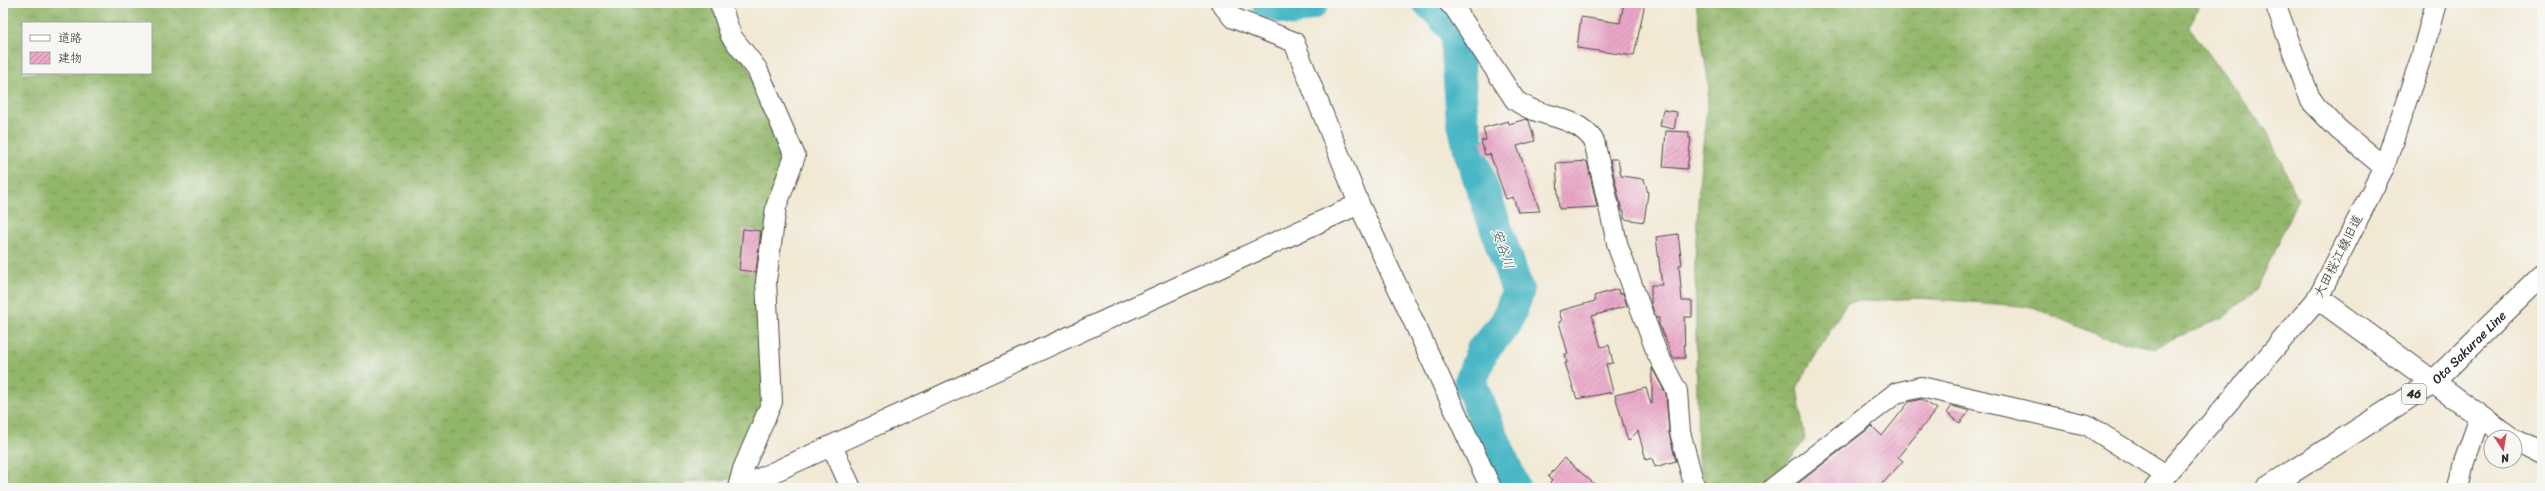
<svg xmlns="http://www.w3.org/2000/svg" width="2545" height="491" font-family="Sriracha,'Klee One',sans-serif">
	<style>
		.forest { fill: url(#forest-crowns); stroke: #5e704a; fill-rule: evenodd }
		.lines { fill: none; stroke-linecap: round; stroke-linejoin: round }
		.river { stroke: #49b7c5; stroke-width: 33 }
		.building { fill: url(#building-hatch) }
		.minor-casing { stroke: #494844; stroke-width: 22 }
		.tertiary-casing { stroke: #494844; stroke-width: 24 }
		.secondary-casing { stroke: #494844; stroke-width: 24 }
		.primary-casing { stroke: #494844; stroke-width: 24 }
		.minor { stroke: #fff; stroke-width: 20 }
		.tertiary { stroke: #fff; stroke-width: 22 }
		.secondary { stroke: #fff; stroke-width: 22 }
		.primary { stroke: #fff; stroke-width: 22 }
		.labels { text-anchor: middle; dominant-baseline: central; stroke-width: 3; stroke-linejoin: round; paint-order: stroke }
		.shield { fill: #f6f6f2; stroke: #686867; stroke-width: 1 }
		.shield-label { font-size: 12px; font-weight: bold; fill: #2b2b2b }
		.street-label { font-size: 13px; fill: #2b2b2b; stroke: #f6f6f2 }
		.water-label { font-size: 14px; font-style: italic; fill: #365c61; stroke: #f6f6f2 }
	</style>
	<defs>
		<pattern id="forest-crowns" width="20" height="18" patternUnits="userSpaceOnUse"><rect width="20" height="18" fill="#92b66a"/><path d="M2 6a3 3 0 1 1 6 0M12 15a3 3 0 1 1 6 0" fill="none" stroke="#779457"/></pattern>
		<pattern id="building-hatch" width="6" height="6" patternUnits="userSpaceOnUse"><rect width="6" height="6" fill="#eba8c9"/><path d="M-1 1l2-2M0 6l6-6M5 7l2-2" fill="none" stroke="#bf89a3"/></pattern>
	</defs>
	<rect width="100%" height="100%" fill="#f6f6f2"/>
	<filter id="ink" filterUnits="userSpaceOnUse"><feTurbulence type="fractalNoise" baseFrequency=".025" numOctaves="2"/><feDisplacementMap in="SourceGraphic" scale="8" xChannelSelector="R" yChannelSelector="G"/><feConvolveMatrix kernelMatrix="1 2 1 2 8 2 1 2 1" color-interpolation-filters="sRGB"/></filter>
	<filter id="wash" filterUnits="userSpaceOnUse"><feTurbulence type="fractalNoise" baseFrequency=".012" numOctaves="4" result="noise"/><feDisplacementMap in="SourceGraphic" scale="16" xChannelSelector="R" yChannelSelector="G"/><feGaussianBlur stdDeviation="0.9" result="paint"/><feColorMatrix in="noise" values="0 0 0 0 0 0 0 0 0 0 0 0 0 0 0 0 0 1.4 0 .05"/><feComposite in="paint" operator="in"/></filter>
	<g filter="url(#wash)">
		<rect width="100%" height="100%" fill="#f2e9d5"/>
		<!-- forest -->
		<g class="forest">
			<path d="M3 3H716L791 154 771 203 766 407 734 479 687 482 684 488H3ZM23 23H151V73H23Z"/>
			<path d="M1696 3H2201L2189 27 2268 134 2298 199 2256 291 2223 317 2154 348 2102 337 2033 307 1921 298 1847 302 1797 387 1805 440 1773 481 1764 488H1707L1698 460 1695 260 1699 184 1709 87Z"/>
		</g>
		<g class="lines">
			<!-- river -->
			<g class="river">
				<path d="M1268 3 1293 10 1312 3"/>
				<path d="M1429 3 1434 6 1456 31 1462 115 1470 152 1518 292 1506 323 1482 351 1470 383 1514 488"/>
			</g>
		</g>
		<g id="blocks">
			<!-- building -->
			<g class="building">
				<path d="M1624 3H1645L1634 56 1577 48 1581 17 1620 23Z"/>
				<path d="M1663 110 1677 112 1674 129 1660 126Z"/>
				<path d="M1526 119 1529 121 1535 141 1517 146 1540 211 1518 212 1513 197 1506 199 1490 154 1485 155 1481 141 1486 140 1483 128 1508 121 1509 124Z"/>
				<path d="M1666 131 1689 132V138H1691L1687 169 1663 167Z"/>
				<path d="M1610 159H1618L1621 176 1644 179 1648 193 1644 222 1624 219V211H1622Z"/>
				<path d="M1587 161 1597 207 1559 209 1556 163Z"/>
				<path d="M743 229 761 231 756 272 739 270Z"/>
				<path d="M1678 234 1682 265H1679L1682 301H1692V317H1684L1685 358H1673L1659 324V318H1656L1651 304V285H1662L1656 237Z"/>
				<path d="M1618 289 1619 294 1623 293 1627 306 1592 316 1601 347 1609 345 1613 363 1606 364 1613 392 1577 399 1565 363H1567L1565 354H1568L1559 322 1562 321 1559 311 1595 301 1594 296Z"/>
				<path d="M1652 368 1666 394 1669 433 1676 461 1655 467 1652 458 1646 460 1638 431 1628 441 1615 395 1646 388 1651 404H1652Z"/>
				<path d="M1921 399 1937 409 1898 457 1903 461 1884 482 1873 488H1792L1872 426 1882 436 1909 402Z"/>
				<path d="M1952 406 1970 411 1960 423 1947 413Z"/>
				<path d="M1564 458 1591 481 1598 488H1545L1552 481 1548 477Z"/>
			</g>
		</g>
	</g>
	<g filter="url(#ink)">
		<use href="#blocks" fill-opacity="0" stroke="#494844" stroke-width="1"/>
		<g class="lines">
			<!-- minor casing -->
			<g class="minor-casing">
				<g id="minor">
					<path d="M720 3 731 36 757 69 795 156 776 207 766 281 772 402 743 469 738 488"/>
					<path d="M1221 3 1233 18 1294 42 1359 204 1491 488"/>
					<path d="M1449 3 1454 7 1515 100C1539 119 1575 113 1594 141L1618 247 1657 353 1677 391 1680 432 1695 488"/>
					<path d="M2275 3 2311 101 2338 129 2384 167"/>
					<path d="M832 446 851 488"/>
					<path d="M739 488 1359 204"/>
					<path d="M1773 488 1896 393 1921 387 2087 425 2166 475"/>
					<path d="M2155 488 2318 298 2384 167 2421 58 2436 3"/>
					<path d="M2458 488 2464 462 2480 417"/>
				</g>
			</g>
			<!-- tertiary casing -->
			<g class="tertiary-casing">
				<path id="tertiary" d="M2318 298 2433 382"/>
			</g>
			<!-- secondary casing -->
			<g class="secondary-casing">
				<g id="secondary">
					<path d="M2433 382 2509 437"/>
					<path d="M2515 440 2542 454"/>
				</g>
			</g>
			<!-- primary casing -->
			<g class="primary-casing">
				<g id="primary">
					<path id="s1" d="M2267 488 2433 382 2542 275"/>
				</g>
			</g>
			<!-- minor -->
			<use href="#minor" class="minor"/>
			<!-- tertiary -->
			<use href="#tertiary" class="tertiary"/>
			<!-- secondary -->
			<use href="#secondary" class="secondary"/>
			<!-- primary -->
			<use href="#primary" class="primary"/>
		</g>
	</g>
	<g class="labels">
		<!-- shield labels -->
		<rect class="shield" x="2402" y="384" width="24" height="20" rx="3"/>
		<g class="shield-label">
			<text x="2414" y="394">46</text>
		</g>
		<!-- street labels -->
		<g class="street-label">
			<text transform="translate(2338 256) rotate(-63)">大田桜江線旧道</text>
			<text stroke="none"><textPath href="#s1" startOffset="247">Ota Sakurae Line</textPath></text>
		</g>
		<!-- water labels -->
		<g class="water-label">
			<text transform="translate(1503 249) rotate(71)">安谷川</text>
		</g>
	</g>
	<!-- margin -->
	<rect width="2545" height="491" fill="none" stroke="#f6f6f2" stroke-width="16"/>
	<!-- legend -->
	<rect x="22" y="22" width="130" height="52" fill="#f6f6f2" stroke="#a5a5a2"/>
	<rect x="30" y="35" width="20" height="6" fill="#ffffff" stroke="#a5a5a2"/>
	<text x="58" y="42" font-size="12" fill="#2b2b2b">道路</text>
	<rect x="30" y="52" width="20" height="12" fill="url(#building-hatch)" stroke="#a5a5a2"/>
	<text x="58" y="62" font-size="12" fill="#2b2b2b">建物</text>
	<!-- north arrow -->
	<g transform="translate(2503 449) rotate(168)"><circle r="19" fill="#f6f6f2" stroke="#a5a5a2"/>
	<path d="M0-3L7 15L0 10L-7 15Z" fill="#d1495b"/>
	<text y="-6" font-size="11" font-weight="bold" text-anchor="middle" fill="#2b2b2b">N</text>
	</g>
</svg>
